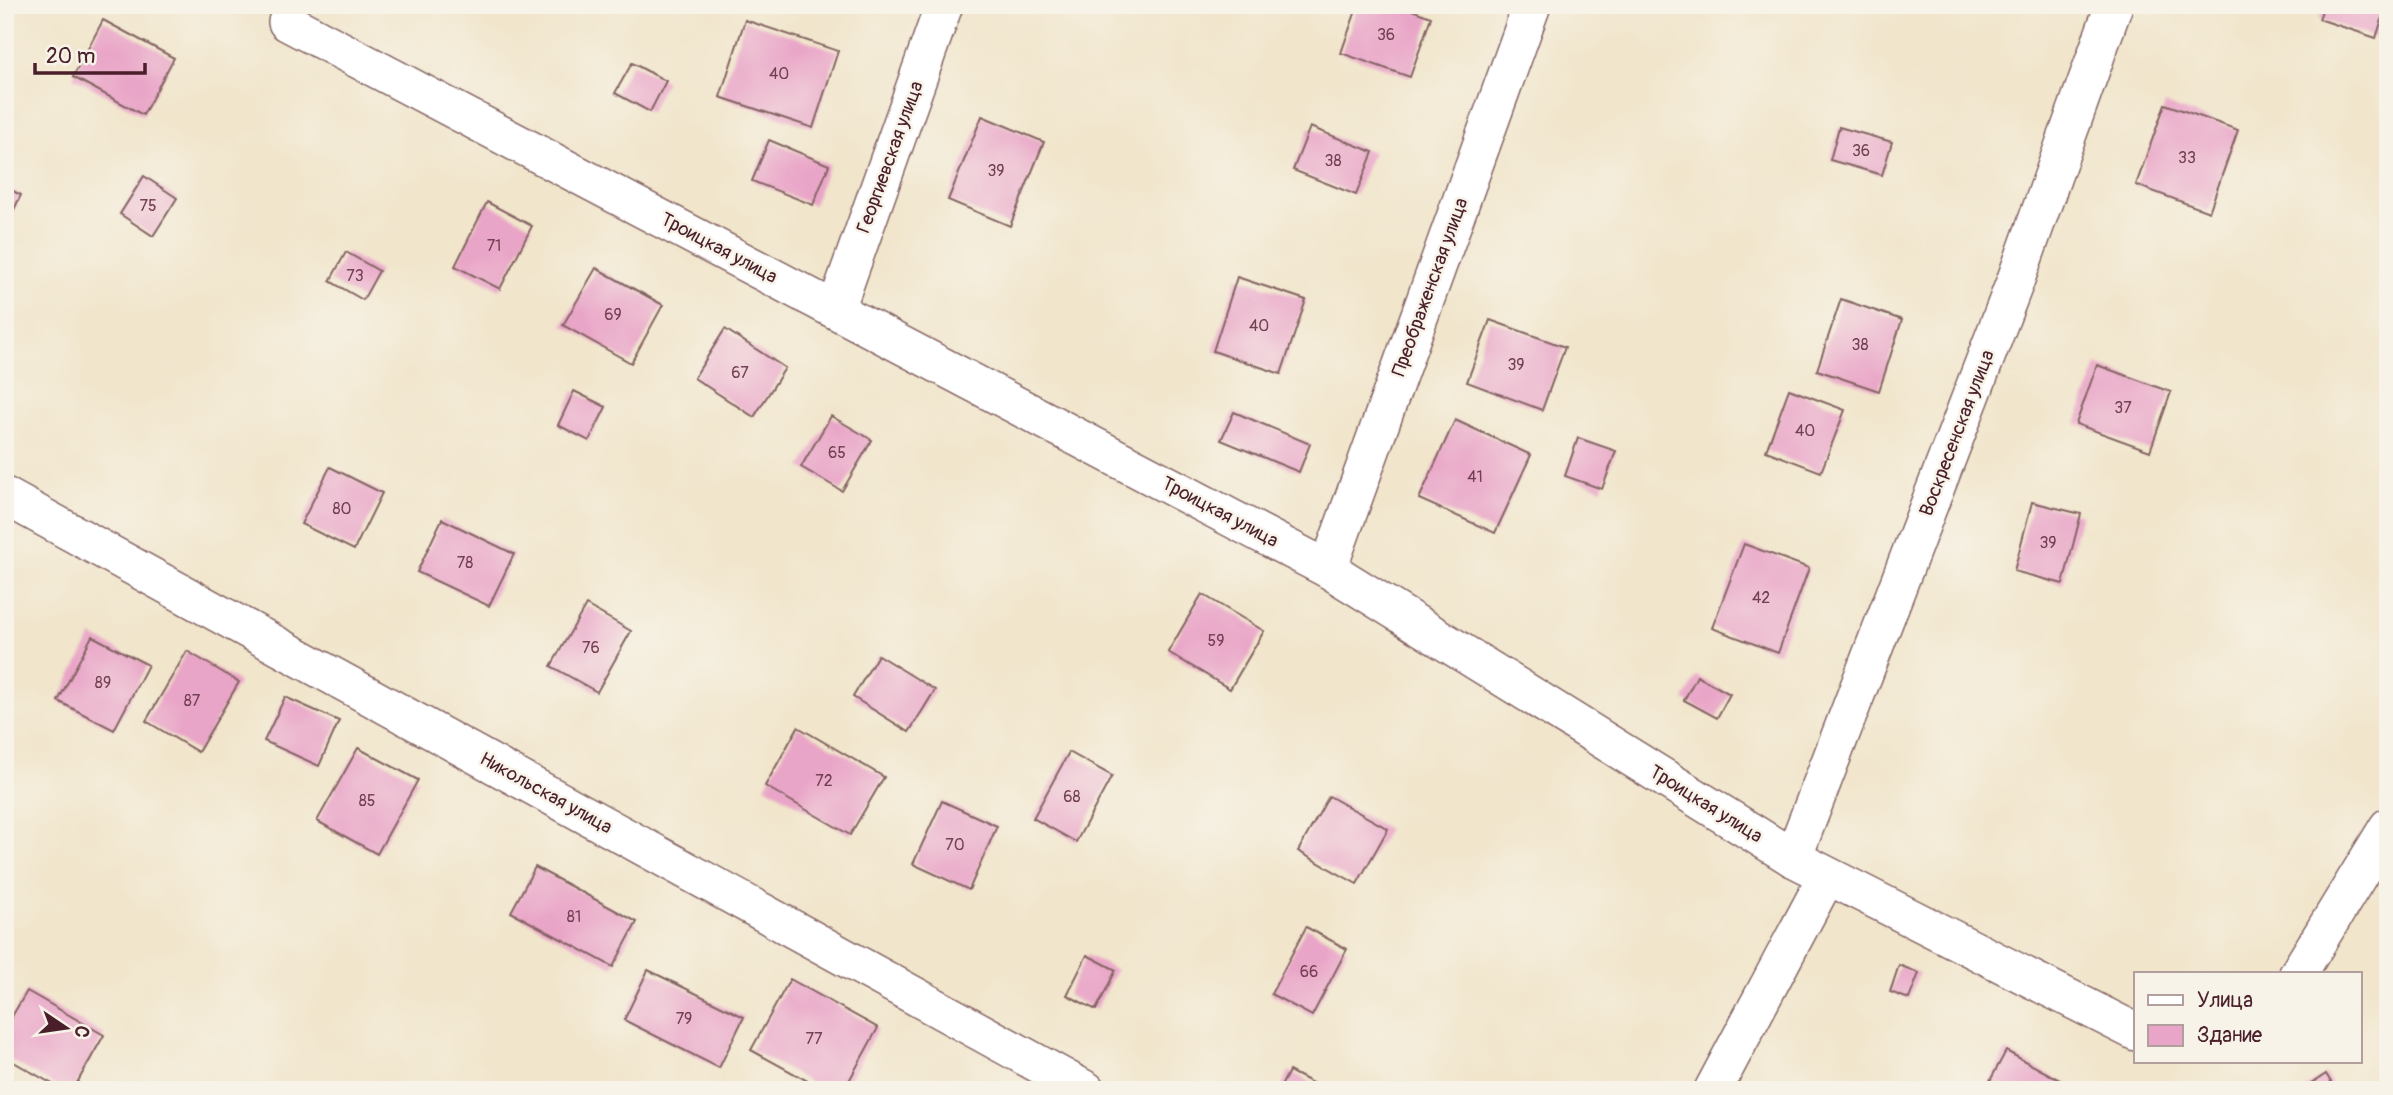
<svg xmlns="http://www.w3.org/2000/svg" width="2393" height="1095" font-family="Pangolin,sans-serif">
	<style>
		.building { fill: #e9a5c7 }
		.lines { fill: none; stroke-linecap: round; stroke-linejoin: round }
		.minor-casing { stroke: #846463; stroke-width: 40 }
		.minor { stroke: #fff; stroke-width: 37 }
		.labels { text-anchor: middle; dominant-baseline: central; stroke-width: 5; stroke-linejoin: round; paint-order: stroke }
		.number-label { font-size: 16px; fill: #724052 }
		.street-label { font-size: 19px; fill: #4a1f2b; stroke: #f7f3e8 }
	</style>
	<rect width="100%" height="100%" fill="#f7f3e8"/>
	<filter id="ink" filterUnits="userSpaceOnUse"><feTurbulence type="fractalNoise" baseFrequency=".0143" numOctaves="2"/><feDisplacementMap in="SourceGraphic" scale="14" xChannelSelector="R" yChannelSelector="G"/><feConvolveMatrix kernelMatrix="1 2 1 2 8 2 1 2 1" color-interpolation-filters="sRGB"/></filter>
	<filter id="wash" filterUnits="userSpaceOnUse"><feTurbulence type="fractalNoise" baseFrequency=".00686" numOctaves="4" result="noise"/><feDisplacementMap in="SourceGraphic" scale="28" xChannelSelector="R" yChannelSelector="G"/><feGaussianBlur stdDeviation="1.57" result="paint"/><feColorMatrix in="noise" values="0 0 0 0 0 0 0 0 0 0 0 0 0 0 0 0 0 1.4 0 .05"/><feComposite in="paint" operator="in"/></filter>
	<g filter="url(#wash)">
		<rect width="100%" height="100%" fill="#f1e5cb"/>
		<g id="blocks">
			<!-- building -->
			<g class="building">
				<path d="M1358 5H1398L1431 17 1410 77 1341 53Z"/>
				<path d="M1673 5H1697L1695 12Z"/>
				<path d="M2324 5H2361L2384 13 2376 38 2319 19Z"/>
				<path d="M103 20 174 58 143 115 73 77Z"/>
				<path d="M745 20 838 51 813 128 720 97Z"/>
				<path d="M632 63 666 81 650 112 615 93Z"/>
				<path d="M2165 104 2238 130 2209 212 2136 185Z"/>
				<path d="M982 116 1044 142 1010 226 948 200Z"/>
				<path d="M1310 127 1373 152 1356 195 1293 170Z"/>
				<path d="M1839 127 1892 142 1882 175 1830 160Z"/>
				<path d="M769 140 829 165 813 205 752 181Z"/>
				<path d="M144 176 177 198 153 236 120 214Z"/>
				<path d="M5 187 21 195 5 228Z"/>
				<path d="M487 202 532 226 500 289 455 266Z"/>
				<path d="M346 252 379 271 363 300 330 281Z"/>
				<path d="M596 268 663 305 631 363 563 325Z"/>
				<path d="M1237 277 1306 300 1281 374 1213 351Z"/>
				<path d="M1841 299 1902 320 1879 391 1817 370Z"/>
				<path d="M1490 320 1565 347 1542 410 1467 382Z"/>
				<path d="M725 329 785 368 754 417 694 378Z"/>
				<path d="M2097 365 2171 392 2150 451 2076 424Z"/>
				<path d="M1789 389 1845 410 1821 472 1766 451Z"/>
				<path d="M574 391 606 407 589 441 558 425Z"/>
				<path d="M1234 412 1310 444 1299 472 1221 440Z"/>
				<path d="M831 416 872 440 842 491 801 467Z"/>
				<path d="M1455 420 1531 455 1495 533 1419 499Z"/>
				<path d="M1578 438 1616 451 1602 489 1565 476Z"/>
				<path d="M330 467 382 493 354 550 301 524Z"/>
				<path d="M2032 502 2081 514 2063 584 2014 571Z"/>
				<path d="M442 519 514 554 489 606 417 572Z"/>
				<path d="M1744 544 1809 568 1778 653 1712 628Z"/>
				<path d="M1202 594 1264 631 1230 689 1168 652Z"/>
				<path d="M586 605 631 631 597 692 551 666Z"/>
				<path d="M92 636 148 665 114 730 58 701Z"/>
				<path d="M187 651 239 682 198 752 146 721Z"/>
				<path d="M878 655 935 690 909 732 853 697Z"/>
				<path d="M1697 676 1730 694 1717 718 1684 700Z"/>
				<path d="M285 697 339 721 319 766 264 741Z"/>
				<path d="M798 727 884 777 850 835 765 786Z"/>
				<path d="M358 748 418 780 377 854 317 821Z"/>
				<path d="M1069 752 1112 776 1076 842 1033 818Z"/>
				<path d="M1329 796 1388 829 1357 884 1298 851Z"/>
				<path d="M942 801 997 826 969 890 913 864Z"/>
				<path d="M535 867 637 922 613 967 511 912Z"/>
				<path d="M1306 927 1347 949 1312 1016 1271 994Z"/>
				<path d="M1087 955 1116 970 1096 1010 1067 995Z"/>
				<path d="M1899 965 1919 973 1909 999 1890 992Z"/>
				<path d="M648 970 744 1017 719 1068 624 1020Z"/>
				<path d="M790 979 878 1028 844 1090H824L751 1050Z"/>
				<path d="M27 991 104 1035 73 1090H63L5 1057V1028Z"/>
				<path d="M2006 1051 2067 1084 2064 1090H1985Z"/>
				<path d="M1289 1071 1316 1085 1313 1090H1279Z"/>
				<path d="M2326 1074 2336 1090H2302Z"/>
			</g>
		</g>
	</g>
	<g filter="url(#ink)">
		<use href="#blocks" fill-opacity="0" stroke="#846463" stroke-width="2"/>
		<g class="lines">
			<!-- minor casing -->
			<g class="minor-casing">
				<g id="minor">
					<path d="M287 22 1328 569 1793 858 2136 1032"/>
					<path d="M836 309 944 5"/>
					<path d="M5 496 1086 1090"/>
					<path d="M1328 569 1532 5"/>
					<path d="M1793 858 2015 282 2114 5"/>
					<path d="M2298 974 2388 827"/>
					<path d="M1713 1090 1827 876"/>
				</g>
			</g>
			<!-- minor -->
			<use href="#minor" class="minor"/>
		</g>
	</g>
	<g class="labels">
		<!-- number labels -->
		<g class="number-label">
			<text x="1386" y="35">36</text>
			<text x="779" y="74">40</text>
			<text x="1861" y="151">36</text>
			<text x="2187" y="158">33</text>
			<text x="1333" y="161">38</text>
			<text x="996" y="171">39</text>
			<text x="148" y="206">75</text>
			<text x="494" y="246">71</text>
			<text x="355" y="276">73</text>
			<text x="613" y="315">69</text>
			<text x="1259" y="326">40</text>
			<text x="1860" y="345">38</text>
			<text x="1516" y="365">39</text>
			<text x="740" y="373">67</text>
			<text x="2123" y="408">37</text>
			<text x="1805" y="431">40</text>
			<text x="837" y="453">65</text>
			<text x="1475" y="477">41</text>
			<text x="342" y="509">80</text>
			<text x="2048" y="543">39</text>
			<text x="465" y="563">78</text>
			<text x="1761" y="598">42</text>
			<text x="1216" y="641">59</text>
			<text x="591" y="648">76</text>
			<text x="103" y="683">89</text>
			<text x="192" y="701">87</text>
			<text x="824" y="781">72</text>
			<text x="1072" y="797">68</text>
			<text x="367" y="801">85</text>
			<text x="955" y="845">70</text>
			<text x="574" y="917">81</text>
			<text x="1309" y="972">66</text>
			<text x="684" y="1019">79</text>
			<text x="814" y="1039">77</text>
		</g>
		<!-- street labels -->
		<g class="street-label">
			<text transform="translate(890 157) rotate(-70)">Георгиевская улица</text>
			<text transform="translate(719 248) rotate(28)">Троицкая улица</text>
			<text transform="translate(1430 287) rotate(-70)">Преображенская улица</text>
			<text transform="translate(1957 433) rotate(-69)">Воскресенская улица</text>
			<text transform="translate(1220 512) rotate(28)">Троицкая улица</text>
			<text transform="translate(546 793) rotate(29)">Никольская улица</text>
			<text transform="translate(1706 804) rotate(32)">Троицкая улица</text>
		</g>
	</g>
	<!-- margin -->
	<rect width="2393" height="1095" fill="none" stroke="#f7f3e8" stroke-width="28"/>
	<!-- legend -->
	<rect x="2134" y="972" width="228" height="91" fill="#f7f3e8" stroke="#b29e9c" stroke-width="2"/>
	<rect x="2148" y="995" width="35" height="10" fill="#ffffff" stroke="#b29e9c" stroke-width="2"/>
	<text x="2197" y="1007" font-size="21" fill="#4a1f2b">Улица</text>
	<rect x="2148" y="1025" width="35" height="21" fill="#e9a5c7" stroke="#b29e9c" stroke-width="2"/>
	<text x="2197" y="1042" font-size="21" fill="#4a1f2b">Здание</text>
	<!-- north arrow -->
	<g transform="translate(66 1028) rotate(103)" stroke="#f7f3e8" stroke-width="5" paint-order="stroke">
	<path d="M0-5L12 26L0 18L-12 26Z" fill="#4a1f2b"/>
	<text y="-10" font-size="19" font-weight="bold" text-anchor="middle" fill="#4a1f2b">С</text>
	</g>
	<!-- scale -->
	<path d="M35 63v10h110v-10" fill="none" stroke="#4a1f2b" stroke-width="3.5"/>
	<text x="46" y="63" font-size="21" fill="#4a1f2b" stroke="#f7f3e8" stroke-width="5" paint-order="stroke">20 m</text>
</svg>
